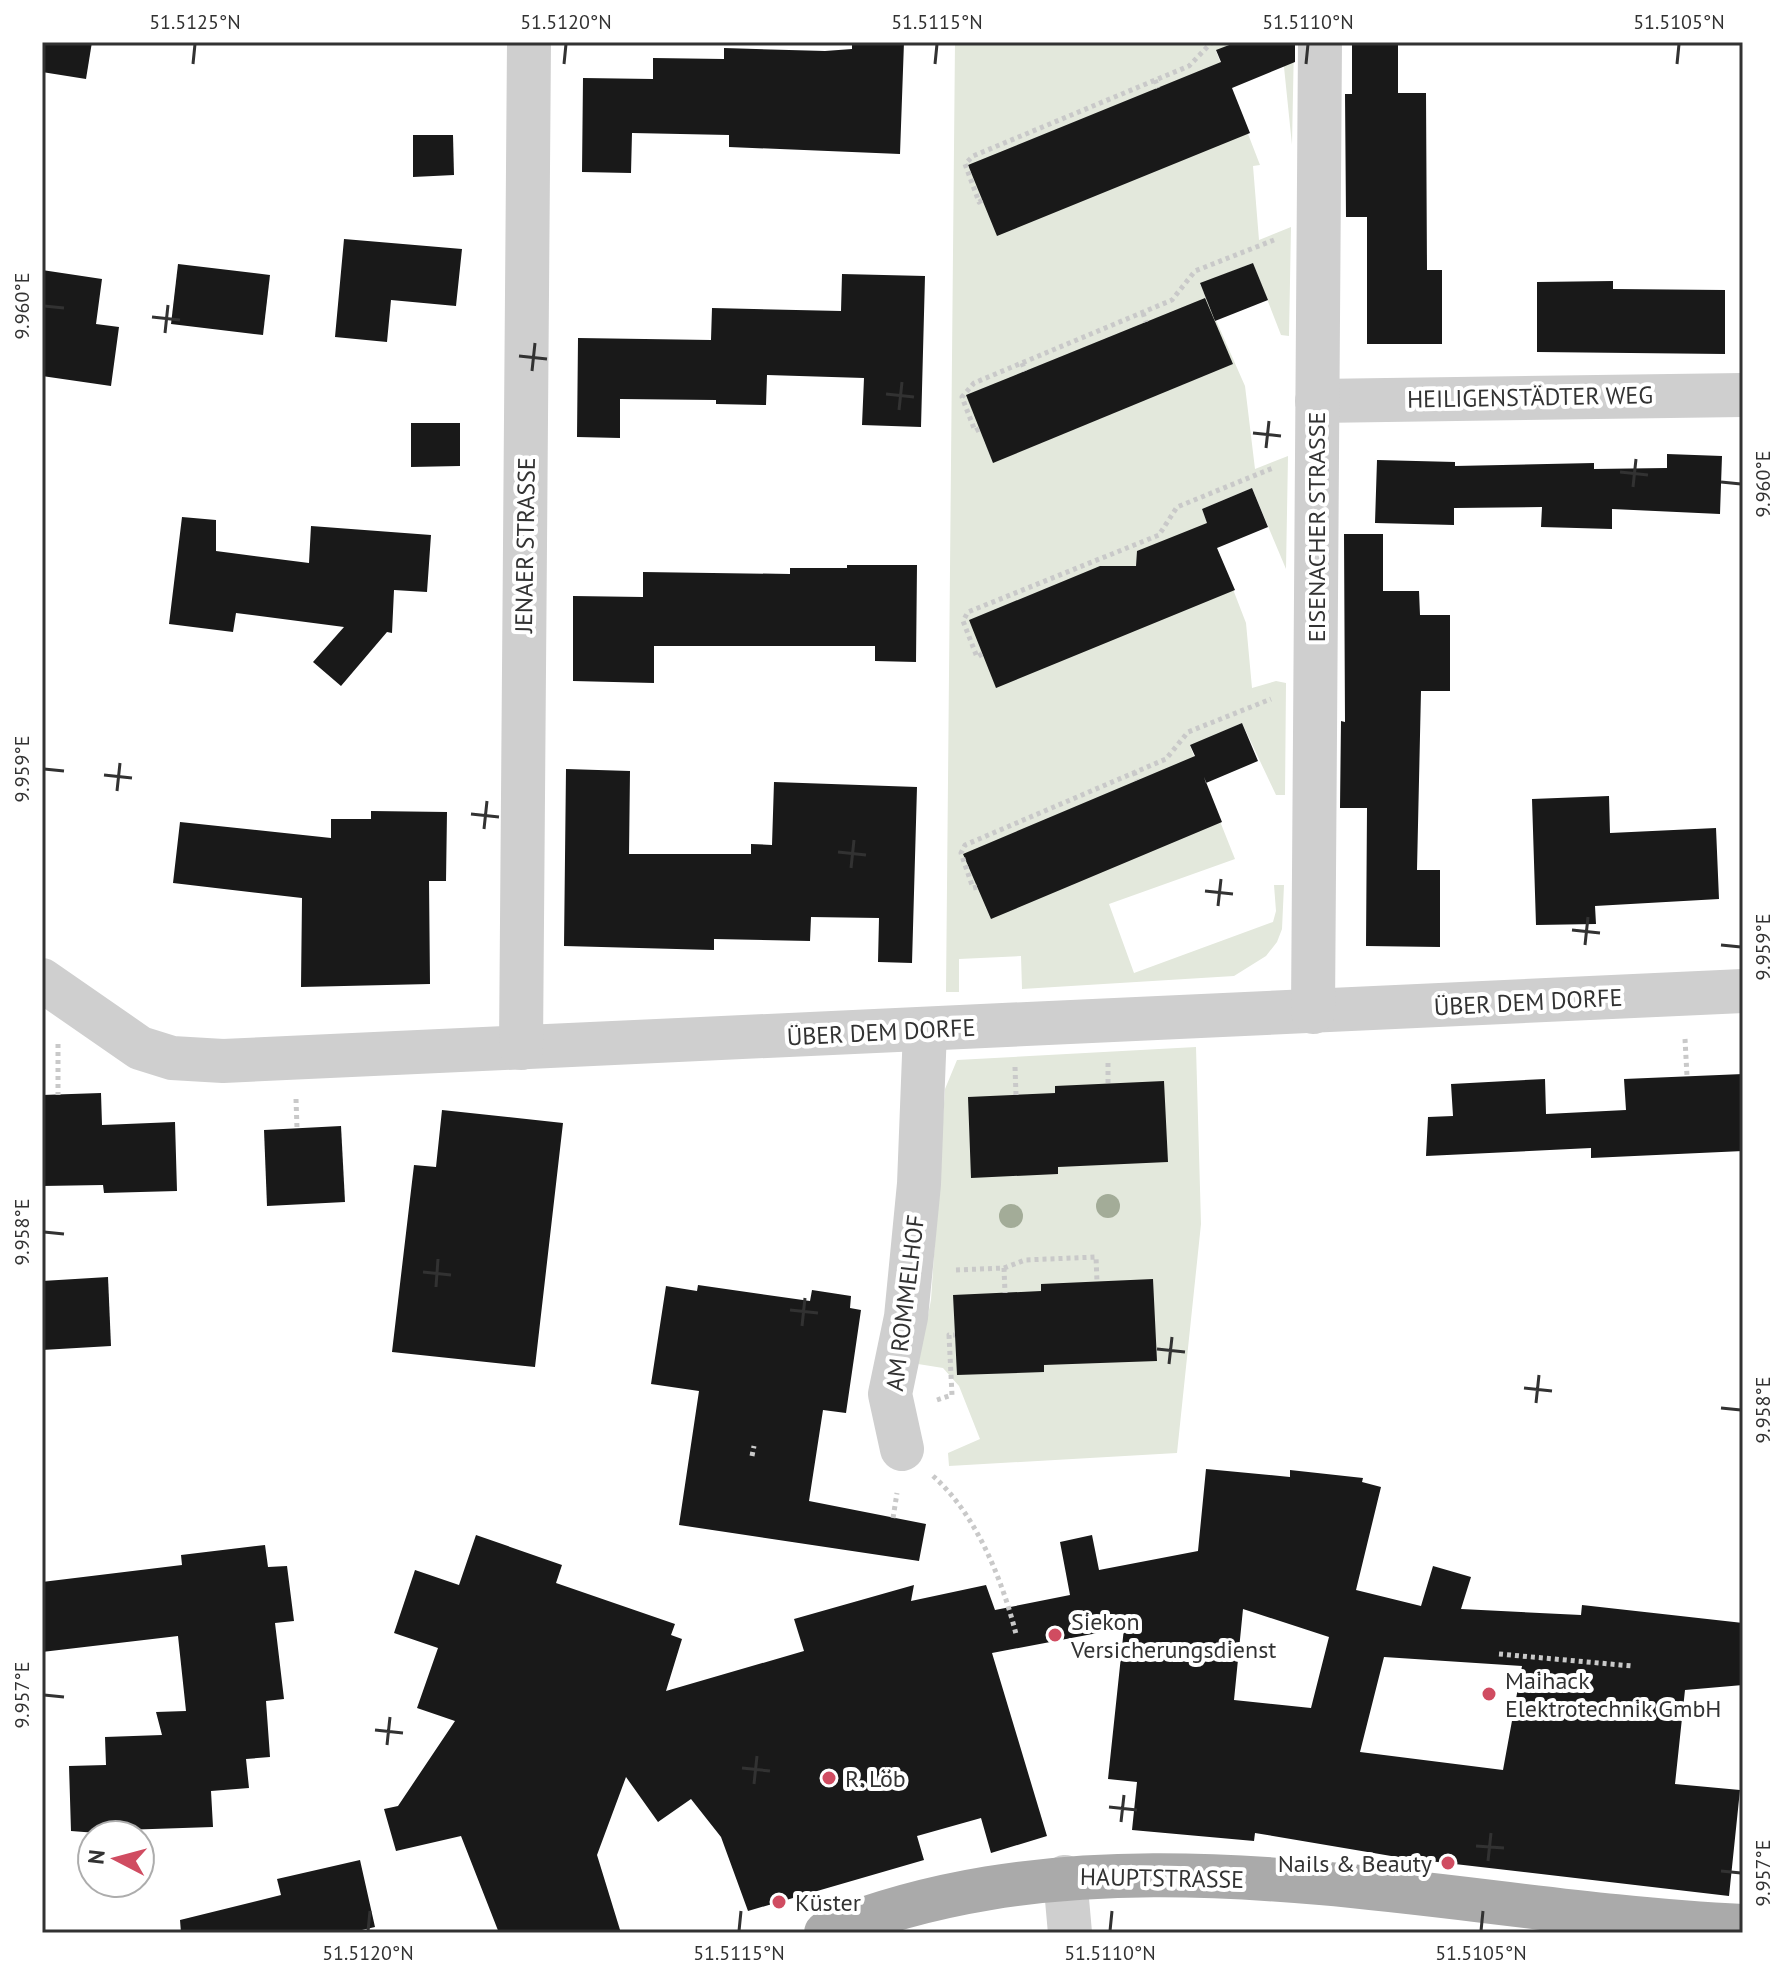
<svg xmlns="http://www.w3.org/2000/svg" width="1785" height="1975" font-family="'PT Sans',sans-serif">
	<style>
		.green { fill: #e3e8dc }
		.building { fill: #191919; fill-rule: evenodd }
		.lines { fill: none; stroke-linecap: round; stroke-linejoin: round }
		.path { stroke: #c9c9c9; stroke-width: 5; stroke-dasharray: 4 4; stroke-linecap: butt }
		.minor { stroke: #cfcfcf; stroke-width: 44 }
		.major { stroke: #aaa; stroke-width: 44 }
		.tree { fill: #a3ac98 }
		.ticks { fill: none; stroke: #323232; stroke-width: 3 }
		.poi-dot { fill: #d04c61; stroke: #fff; stroke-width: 3 }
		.labels { text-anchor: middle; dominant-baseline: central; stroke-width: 8; stroke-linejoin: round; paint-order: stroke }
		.street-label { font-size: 24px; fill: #323232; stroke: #fff }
		.poi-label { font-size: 24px; fill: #323232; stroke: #fff; text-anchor: start }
		.neatline { fill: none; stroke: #323232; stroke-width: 3 }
		.ticks-label { font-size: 20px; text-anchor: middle; fill: #323232 }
	</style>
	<rect width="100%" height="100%" fill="#fff"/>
	<!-- green -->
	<g class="green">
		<path d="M955 42H1237L1216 51 1260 165 1253 166 1259 240 1291 227 1289 336 1281 335 1253 263 1200 284 1245 386 1255 469 1288 456 1286 569 1252 488 1202 509 1246 623 1252 688 1276 681 1286 683 1285 795H1276L1242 723 1190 746 1235 859 1109 904 1134 973 1273 922 1276 911 1274 885H1284L1282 929 1277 942 1266 956 1234 976 1022 989 1021 956 959 959V992H946Z"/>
		<path d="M1274 42H1294L1292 145 1284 67Z"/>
		<path d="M1196 1047 1201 1224 1177 1453 949 1466 948 1453 980 1439 959 1386 943 1368 918 1364 931 1300 945 1089 957 1060Z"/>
	</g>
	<!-- building -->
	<g class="building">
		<path d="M42 42H92L86 79 42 72Z"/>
		<path d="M852 42H904L900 154 729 147V135L632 133 631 173 582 172 583 78 653 79V58L724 59V48L825 51 852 49Z"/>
		<path d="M1237 42H1295V62L1232 88 1250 133 997 236 968 165 1221 62 1216 50Z"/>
		<path d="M1352 42H1398V93H1426L1427 270H1442V344H1367V217H1346L1345 94H1352Z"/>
		<path d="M413 135H453L454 175 413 177Z"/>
		<path d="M344 239 462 249 456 306 391 300 387 342 335 337Z"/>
		<path d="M1253 263 1268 300 1215 321 1200 283Z"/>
		<path d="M178 264 270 275 263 335 171 324Z"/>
		<path d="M42 270 102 279 96 324 119 327 111 386 42 376Z"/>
		<path d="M842 274 925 276 921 427 862 425 864 378 767 375 766 405 716 404V400L620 399V438L577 437 578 338 711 340 712 308 841 311Z"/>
		<path d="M1613 281V289L1725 290V354L1537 352V282Z"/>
		<path d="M1205 298 1233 364 993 463 966 395Z"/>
		<path d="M411 423H460V466L411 467Z"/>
		<path d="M1667 454 1722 456 1720 514 1612 509V529L1541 527 1542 507 1454 508V525L1375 523 1377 460 1455 462V466L1594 463V469L1667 468Z"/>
		<path d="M1252 488 1268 527 1217 548 1235 590 996 688 969 620 1100 566H1136L1137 551 1207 523 1202 509Z"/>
		<path d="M182 517 216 520V551L309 563 311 526 431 535 427 592 394 590 392 633 387 632 341 686 313 662 344 627 236 613 233 632 169 624Z"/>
		<path d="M1344 534H1383V591H1419L1420 615H1450V691H1421L1417 870H1440V947L1366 946 1367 808H1340L1341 721 1345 722Z"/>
		<path d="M847 565H917L916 662 875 661V646H654V683L573 681V596L643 597V572L790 574V568H847Z"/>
		<path d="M1242 723 1258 761 1206 783 1204 777 1222 822 991 919 963 854 1195 756 1190 745Z"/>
		<path d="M566 769 630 771 629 854H751V844L772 845 774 782 917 787 912 963 878 962 879 918 811 917 810 941 714 939V950L564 946Z"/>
		<path d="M1609 796 1610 833 1716 828 1719 899 1595 906 1596 924 1536 925 1532 799Z"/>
		<path d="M371 811 447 812 446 881H429L430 984 301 987 302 898 173 883 180 822 331 838V819H371Z"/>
		<path d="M1743 1074V1151L1591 1158V1148L1426 1156 1428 1117 1453 1116 1451 1084 1545 1079 1546 1114 1626 1110 1624 1079Z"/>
		<path d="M1164 1081 1168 1162 1058 1167V1174L971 1178 968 1097 1055 1093V1086Z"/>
		<path d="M101 1093 102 1125 175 1122 177 1191 104 1193 103 1185 42 1186V1095Z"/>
		<path d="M442 1110 563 1123 535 1367 392 1352 414 1165 436 1167Z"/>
		<path d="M341 1126 345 1202 267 1206 264 1130Z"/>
		<path d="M108 1277 111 1346 42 1350V1281Z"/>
		<path d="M1153 1279 1157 1361 1044 1365V1372L957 1375 953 1295 1041 1291V1284Z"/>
		<path d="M698 1285 810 1301 812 1290 851 1296 850 1308 861 1310 846 1413 823 1410 809 1501 926 1524 919 1561 679 1525 699 1391 651 1384 666 1286 697 1291Z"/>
		<path d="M1206 1469 1290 1477V1470L1363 1478 1362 1482 1381 1487 1356 1590 1421 1606 1433 1566 1471 1577 1461 1609 1581 1615 1582 1605 1743 1623V1685L1685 1690 1675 1784 1740 1790 1729 1896 1403 1858 1255 1833 1254 1841 1132 1830 1137 1782 1108 1779 1124 1628 992 1653 1047 1836 991 1853 981 1818 917 1836 924 1860 748 1911 721 1837 691 1799 658 1822 626 1777 597 1855 621 1933H499L461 1836 396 1851 384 1809 398 1806 455 1721 417 1708 438 1648 394 1633 415 1570 459 1585 476 1535 562 1565 556 1583 675 1624 671 1635 682 1639 666 1691 804 1651 794 1619 914 1585 911 1601 986 1585 995 1610 1070 1595 1060 1542 1092 1535 1099 1570 1198 1551ZM1243 1609 1329 1637 1311 1708 1234 1700ZM1384 1657 1522 1666 1503 1770 1360 1752Z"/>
		<path d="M265 1545 268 1567 287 1566 294 1621 275 1623 284 1699 266 1701 270 1757 246 1759 249 1788 211 1791 213 1827 122 1830 123 1835 71 1831 69 1766 106 1765 105 1737 162 1735 156 1712 186 1711 178 1636 42 1652V1582L182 1565 181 1555Z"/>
		<path d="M360 1860 375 1927 349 1933H181L180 1920 281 1895 277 1879Z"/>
	</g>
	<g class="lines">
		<!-- path -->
		<g class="path">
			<path d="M1155 80 1158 88"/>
			<path d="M982 200 979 202 965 164 973 156 1189 66 1212 42"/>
			<path d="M1143 313 1146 322"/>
			<path d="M1022 363 1025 371"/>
			<path d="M979 429 975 431 962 397 974 383 1172 300 1195 271 1274 240"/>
			<path d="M982 654 977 657 963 621 968 612 1159 535 1177 507 1273 468"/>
			<path d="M1134 772 1137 780"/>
			<path d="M977 887 973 888 961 853 965 845 1166 759 1188 732 1271 699"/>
			<path d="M1685 1039 1687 1076"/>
			<path d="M58 1044V1095"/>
			<path d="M1108 1063V1084"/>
			<path d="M1015 1067 1016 1095"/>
			<path d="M296 1099 297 1128"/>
			<path d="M1004 1268 1025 1260 1096 1257 1097 1282"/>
			<path d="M956 1270 1004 1268 1005 1293"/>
			<path d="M937 1400 952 1395 949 1335H955"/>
			<path d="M752 1456 754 1446"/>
			<path d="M933 1476C976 1514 1002 1579 1016 1634"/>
			<path d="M893 1518 897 1493"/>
			<path d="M1499 1654 1632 1666"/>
		</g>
		<!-- minor -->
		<g class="minor">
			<path d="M1317 401 1743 395"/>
			<path d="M42 980 140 1048 172 1058 223 1061 1743 991"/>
			<path d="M1313 1012 1320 42"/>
			<path d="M521 1048 529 42"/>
			<path d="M902 1449 890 1394 906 1317 919 1184 925 1030"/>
			<path d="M1065 1877 1070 1933"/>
		</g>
		<!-- major -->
		<path class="major" d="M826 1933C1121 1815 1440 1912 1743 1926"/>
	</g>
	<!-- trees -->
	<g class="tree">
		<circle cx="1108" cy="1206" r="12"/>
		<circle cx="1011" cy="1216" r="12"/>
	</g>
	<!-- ticks -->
	<path class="ticks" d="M193 64 195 44M564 64 566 44M935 64 937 44M1306 64 1308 44M1677 64 1679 44M44 306 64 308M152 317 180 320M165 333 168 305M519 356 547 359M532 371 535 343M886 394 914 397M899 410 902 382M1253 433 1281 436M1266 448 1269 421M1620 472 1648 475M1721 482 1741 484M1633 487 1636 459M44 769 64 771M104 775 132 778M117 791 120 763M471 814 499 817M484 829 487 801M838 852 866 855M851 868 854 840M1205 891 1233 894M1218 906 1221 879M1572 930 1600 933M1585 945 1588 917M1721 945 1741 947M44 1232 64 1234M423 1272 451 1275M436 1287 438 1259M790 1310 818 1313M802 1326 805 1298M1157 1349 1185 1352M1169 1364 1172 1337M1524 1388 1552 1391M1536 1403 1539 1375M1721 1408 1741 1410M44 1695 64 1697M375 1730 403 1733M387 1745 390 1717M742 1768 770 1771M754 1784 757 1756M1109 1807 1137 1810M1121 1822 1124 1795M1476 1846 1504 1848M1488 1861 1491 1833M1721 1871 1741 1873M368 1931 370 1911M739 1931 741 1911M1110 1931 1112 1911M1481 1931 1483 1911"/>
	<!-- markers -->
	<g class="poi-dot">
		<circle cx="1055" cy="1635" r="8"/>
		<circle cx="1489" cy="1694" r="8"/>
		<circle cx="829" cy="1778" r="8"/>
		<circle cx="1448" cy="1863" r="8"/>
		<circle cx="779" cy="1902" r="8"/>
	</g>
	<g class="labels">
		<!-- street labels -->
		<g class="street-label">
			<text transform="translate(1530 397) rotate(-1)">HEILIGENSTÄDTER WEG</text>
			<text transform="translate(1316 527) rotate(-90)">EISENACHER STRASSE</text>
			<text transform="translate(525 545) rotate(-89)">JENAER STRASSE</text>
			<text transform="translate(1528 1002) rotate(-3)">ÜBER DEM DORFE</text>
			<text transform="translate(881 1032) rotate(-3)">ÜBER DEM DORFE</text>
			<text transform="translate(905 1303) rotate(-83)">AM ROMMELHOF</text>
			<text transform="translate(1162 1878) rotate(1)">HAUPTSTRASSE</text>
		</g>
		<!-- poi labels -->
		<g class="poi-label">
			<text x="1071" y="1621">Siekon<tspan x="1071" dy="28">Versicherungsdienst</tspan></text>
			<text x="1505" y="1680">Maihack<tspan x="1505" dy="28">Elektrotechnik GmbH</tspan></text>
			<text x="845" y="1778">R. Löb</text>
			<text x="1432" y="1863" text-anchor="end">Nails &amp; Beauty</text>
			<text x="795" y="1902">Küster</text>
		</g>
	</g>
	<!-- border -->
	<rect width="1785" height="1975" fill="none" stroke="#ffffff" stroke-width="88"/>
	<!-- north arrow -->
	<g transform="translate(116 1859) rotate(276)"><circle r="38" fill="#ffffff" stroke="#adadad" stroke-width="2"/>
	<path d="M0-6L14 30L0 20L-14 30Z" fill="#d04c61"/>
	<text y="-12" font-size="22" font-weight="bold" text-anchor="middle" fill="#323232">N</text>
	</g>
	<rect x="44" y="44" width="1697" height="1887" class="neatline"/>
	<g class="ticks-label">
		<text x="195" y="29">51.5125°N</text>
		<text x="566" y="29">51.5120°N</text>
		<text x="937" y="29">51.5115°N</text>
		<text x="1308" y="29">51.5110°N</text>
		<text x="1679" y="29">51.5105°N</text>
		<text transform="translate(22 306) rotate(-90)" y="7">9.960°E</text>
		<text transform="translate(1763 484) rotate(-90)" y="7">9.960°E</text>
		<text transform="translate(22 769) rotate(-90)" y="7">9.959°E</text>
		<text transform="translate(1763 947) rotate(-90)" y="7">9.959°E</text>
		<text transform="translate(22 1232) rotate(-90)" y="7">9.958°E</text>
		<text transform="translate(1763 1410) rotate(-90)" y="7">9.958°E</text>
		<text transform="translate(22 1695) rotate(-90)" y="7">9.957°E</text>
		<text transform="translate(1763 1873) rotate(-90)" y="7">9.957°E</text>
		<text x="368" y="1960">51.5120°N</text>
		<text x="739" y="1960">51.5115°N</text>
		<text x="1110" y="1960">51.5110°N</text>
		<text x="1481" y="1960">51.5105°N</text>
	</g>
</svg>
